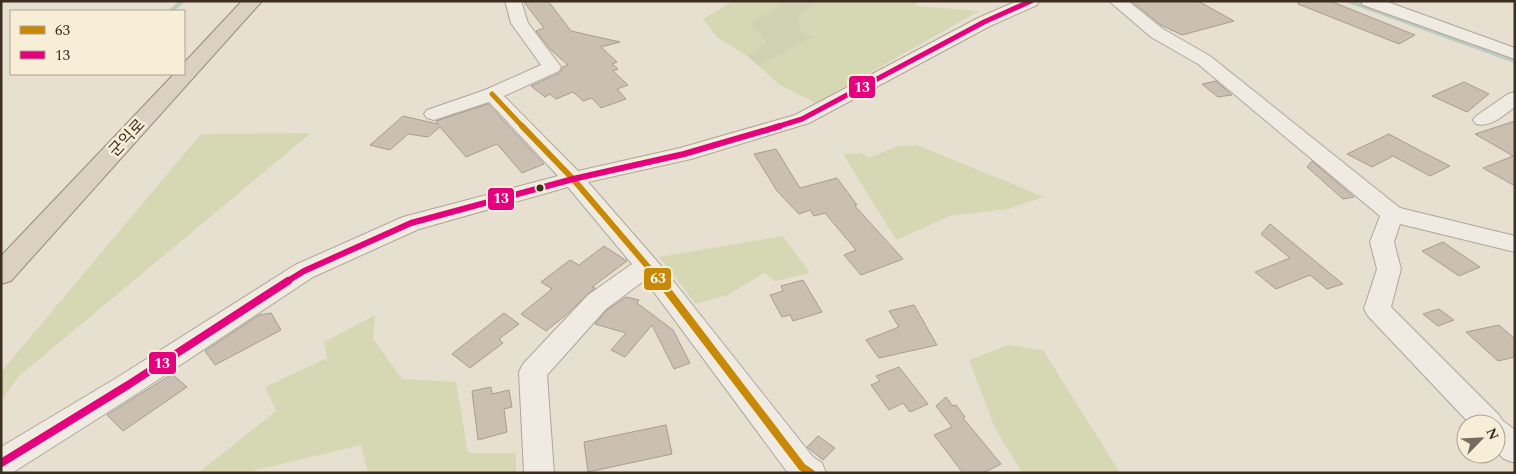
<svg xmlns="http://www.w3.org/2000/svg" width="1516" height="474" font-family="Spectral,'Noto Sans KR',serif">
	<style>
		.green { fill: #d6d7b3 }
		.cemetery { fill: #d1d1b3 }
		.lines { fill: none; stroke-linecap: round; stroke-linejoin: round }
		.stream { stroke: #bcccc2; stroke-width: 4.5 }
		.building { fill: #cbbfb2; stroke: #a89c90 }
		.minor-casing { stroke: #ada599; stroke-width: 2 }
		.highway-casing { stroke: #928b80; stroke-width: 2 }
		.minor { fill: #efebe3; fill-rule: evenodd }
		.highway { fill: #dad1c2; fill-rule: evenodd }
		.bus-1-far2-casing { stroke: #f7eed8; stroke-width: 8 }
		.bus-1-far1-casing { stroke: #f7eed8; stroke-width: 10 }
		.bus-1-casing { stroke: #f7eed8; stroke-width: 11 }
		.bus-2-far2-casing { stroke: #f7eed8; stroke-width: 8 }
		.bus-2-far1-casing { stroke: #f7eed8; stroke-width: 10 }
		.bus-2-casing { stroke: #f7eed8; stroke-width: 11 }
		.bus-1-far2 { stroke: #c88808; stroke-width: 5 }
		.bus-1-far1 { stroke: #c88808; stroke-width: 6 }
		.bus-1 { stroke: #c88808; stroke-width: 8 }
		.bus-2-far2 { stroke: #e5007d; stroke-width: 5 }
		.bus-2-far1 { stroke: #e5007d; stroke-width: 6 }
		.bus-2 { stroke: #e5007d; stroke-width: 8 }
		.bus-dot { fill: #3d2e20; stroke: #f7eed8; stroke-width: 2 }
		.labels { text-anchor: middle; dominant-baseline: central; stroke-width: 5; stroke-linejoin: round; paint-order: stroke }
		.street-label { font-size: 16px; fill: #3d2e20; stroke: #f7eed8 }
		.line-badge { stroke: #f7eed8; stroke-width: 2 }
		.badge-label { font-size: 14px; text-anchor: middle; font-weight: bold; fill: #fff }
	</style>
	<rect width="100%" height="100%" fill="#e7e0d1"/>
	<!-- green -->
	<g class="green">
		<path d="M733 1H786L751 24 766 44 747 56 717 37 703 19Z"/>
		<path d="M821 1H917L915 6 979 11 816 103 778 84 759 66 813 37 801 30 798 16Z"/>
		<path d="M311 133 19 376 1 401V372L201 134Z"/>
		<path d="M917 145 1044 197 1008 209 950 216 896 240 843 154 861 153 869 158 898 146Z"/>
		<path d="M783 236 810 273 775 281 764 273 728 295 696 304 659 257Z"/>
		<path d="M375 315 373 339 402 379 456 382 468 453H516V473H368L361 445 244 473H198L276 411 265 387 327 358 324 342Z"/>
		<path d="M1008 345 1043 350 1120 473H1022L995 428 969 360Z"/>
	</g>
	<!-- cemetery -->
	<path class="cemetery" d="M786 1H821L798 16 801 30 813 37 759 66 747 56 766 43 750 24Z"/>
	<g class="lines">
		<!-- stream -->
		<g class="stream">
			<path d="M1349 1 1515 61"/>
			<path d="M171 11 182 1"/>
		</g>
	</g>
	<!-- building -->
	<g class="building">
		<path d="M523 1H548L571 31 620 42 601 47 617 62 612 64 618 69 613 71 628 85 617 89 626 99 601 108 592 98 583 101 573 92 556 99 550 94 545 97 531 86 560 73 563 67 568 65 551 50 536 31 544 28Z"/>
		<path d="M1131 1H1198L1234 21 1182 35 1161 25Z"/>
		<path d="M1299 1H1330L1415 35 1399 44 1298 4Z"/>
		<path d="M1216 81 1232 95 1218 97 1202 84Z"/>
		<path d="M1464 82 1489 94 1467 112 1432 96Z"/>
		<path d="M488 104 544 164 522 173 497 144 466 157 440 127 428 137 408 134 390 150 370 145 403 116 438 124 436 121Z"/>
		<path d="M1515 121V186L1483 168 1513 156 1475 134Z"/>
		<path d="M1389 134 1417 149 1450 166 1430 176 1393 156 1372 167 1347 154Z"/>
		<path d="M776 149 800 188 837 178 857 205H854L903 259 861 275 844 255 856 250 825 213 814 216 810 210 799 214 777 191 754 154Z"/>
		<path d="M1312 161 1354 197 1343 199 1307 167Z"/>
		<path d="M1270 224 1343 284 1327 289 1310 275 1276 289 1255 272 1290 258 1261 234Z"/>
		<path d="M1443 242 1480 267 1459 276 1422 251Z"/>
		<path d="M604 246 627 261 592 287 595 288 566 315 546 331 521 314 552 289 541 282 570 260 579 265Z"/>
		<path d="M803 280 822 312 793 321 790 315 782 317 770 295 783 291 781 286Z"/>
		<path d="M626 297 639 300 637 303 673 330 690 363 674 369 652 325 625 357 611 350 626 333 595 324 607 310Z"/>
		<path d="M914 305 937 345 879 358 866 340 899 327 889 311Z"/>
		<path d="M1439 309 1454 320 1438 326 1423 314Z"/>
		<path d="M271 313 281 330 215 365 205 351 259 315Z"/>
		<path d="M504 313 519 324 499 339 503 343 470 368 452 354Z"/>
		<path d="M1499 325 1515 339V357L1498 361 1466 332Z"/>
		<path d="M899 367 928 404 910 412 903 403 889 410 871 385 880 381 876 376Z"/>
		<path d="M172 374 187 387 123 431 107 415Z"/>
		<path d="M491 387 492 394 509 390 512 407 504 409 507 432 478 440 472 391Z"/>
		<path d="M946 397 953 406 956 405 965 417 963 418 1001 464 983 473H963L934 435 952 427 936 406Z"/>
		<path d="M666 425 672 454 588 472 584 442Z"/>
		<path d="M818 436 835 448 823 460 807 447Z"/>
	</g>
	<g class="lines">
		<!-- minor casing -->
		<g class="minor-casing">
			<g id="minor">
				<path d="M505 1H521L528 23 561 67 559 71 504 96 578 171 680 148 795 115 978 18 1017 1H1039L1037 5 990 26 809 123 691 159 588 182 663 268 813 457 822 463 826 473H788L645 280 606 309 547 375 554 473H524L519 372 523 364 588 295 632 264 568 187 419 229 313 277 138 393 12 473H1V447L118 377 295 265 403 217 558 176 489 102 434 120 427 118 424 114 427 110 485 90 541 65 511 23Z"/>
				<path d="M1109 1H1128L1163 29 1210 56 1400 208 1515 236V252L1400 224 1394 242 1401 269 1391 307 1499 415 1502 420 1515 430V463L1504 459 1496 451V424H1470L1368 316 1364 309 1377 269 1370 242 1380 216 1198 64 1151 37Z"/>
				<path d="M1361 1H1385L1515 48V59L1363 5Z"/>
				<path d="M1515 92V107C1503 115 1491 128 1476 124L1473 120 1476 116 1508 94Z"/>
			</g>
		</g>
		<!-- highway casing -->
		<g class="highway-casing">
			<path id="highway" d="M242 1H262L11 281 1 284V256L174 74H184V63Z"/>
		</g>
		<!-- minor -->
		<use href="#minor" class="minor"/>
		<!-- highway -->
		<use href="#highway" class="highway"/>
		<!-- bus-1-far2 casing -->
		<g class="bus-1-far2-casing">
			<path id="bus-1-far2" d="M492 94 523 127"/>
		</g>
		<!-- bus-1-far1 casing -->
		<g class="bus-1-far1-casing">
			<path id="bus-1-far1" d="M522 126 573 179 661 282"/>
		</g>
		<!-- bus-1 casing -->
		<g class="bus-1-casing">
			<path id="bus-1" d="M660 281 802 467 811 473"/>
		</g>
		<!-- bus-2-far2 casing -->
		<g class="bus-2-far2-casing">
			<path id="bus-2-far2" d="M776 127 802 119 984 22 1031 1"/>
		</g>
		<!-- bus-2-far1 casing -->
		<g class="bus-2-far1-casing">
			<path id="bus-2-far1" d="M286 282 304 271 411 223 573 179 684 154 780 126"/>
		</g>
		<!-- bus-2 casing -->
		<g class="bus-2-casing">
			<path id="bus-2" d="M1 463 128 385 288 281"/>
		</g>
		<!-- bus-1-far2 -->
		<use href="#bus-1-far2" class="bus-1-far2"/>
		<!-- bus-1-far1 -->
		<use href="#bus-1-far1" class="bus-1-far1"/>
		<!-- bus-1 -->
		<use href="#bus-1" class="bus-1"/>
		<!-- bus-2-far2 -->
		<use href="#bus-2-far2" class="bus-2-far2"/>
		<!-- bus-2-far1 -->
		<use href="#bus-2-far1" class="bus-2-far1"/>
		<!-- bus-2 -->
		<use href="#bus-2" class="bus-2"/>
	</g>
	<!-- markers -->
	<circle class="bus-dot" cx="540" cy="188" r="4.5"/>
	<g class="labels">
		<!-- street labels -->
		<g class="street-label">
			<text transform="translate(127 138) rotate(-47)">군익로</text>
		</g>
	</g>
	<g class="line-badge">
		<rect x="848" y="75" width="28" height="24" rx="5" fill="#e5007d"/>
		<rect x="487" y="187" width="28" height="24" rx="5" fill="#e5007d"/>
		<rect x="643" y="267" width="29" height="24" rx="5" fill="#c88808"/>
		<rect x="148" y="351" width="29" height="24" rx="5" fill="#e5007d"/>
	</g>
	<g class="badge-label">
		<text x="862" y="92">13</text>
		<text x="501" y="203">13</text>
		<text x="658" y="283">63</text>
		<text x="162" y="368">13</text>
	</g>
	<!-- border -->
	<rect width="1516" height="474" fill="none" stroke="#3d2e20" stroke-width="5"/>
	<!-- legend -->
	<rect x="10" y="10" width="175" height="65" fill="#f7eed8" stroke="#ada18e"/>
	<rect x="20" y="26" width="25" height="8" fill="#c88808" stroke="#ada18e"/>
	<text x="55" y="35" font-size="15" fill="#3d2e20">63</text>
	<rect x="20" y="51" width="25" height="8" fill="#e5007d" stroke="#ada18e"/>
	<text x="55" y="60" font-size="15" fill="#3d2e20">13</text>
	<!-- north arrow -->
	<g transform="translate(1481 439) rotate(66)"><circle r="24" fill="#f7eed8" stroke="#ada18e"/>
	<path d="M0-4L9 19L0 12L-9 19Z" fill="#786c5e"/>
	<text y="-8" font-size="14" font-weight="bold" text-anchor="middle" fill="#3d2e20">N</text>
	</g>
</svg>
